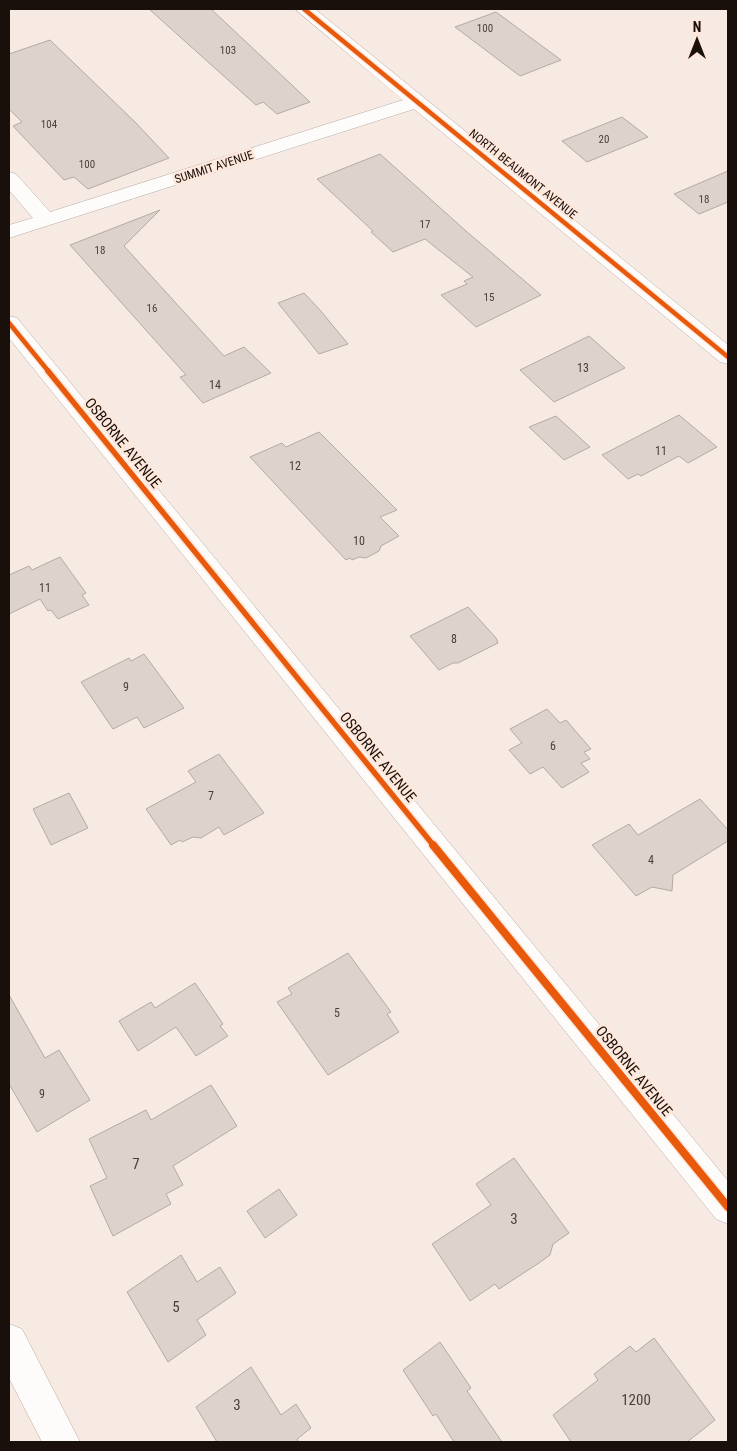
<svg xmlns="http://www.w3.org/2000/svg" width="737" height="1451" font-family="'Roboto Condensed',sans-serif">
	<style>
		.building { fill: #ddd2cc; stroke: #b5aaa4 }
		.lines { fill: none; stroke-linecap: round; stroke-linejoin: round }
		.street-casing { stroke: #b7aca7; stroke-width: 1 }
		.street { fill: #fefcfb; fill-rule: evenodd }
		.cycleway-far2-casing { stroke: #fee7db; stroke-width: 7 }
		.cycleway-far1-casing { stroke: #fee7db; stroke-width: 9 }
		.cycleway-casing { stroke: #fee7db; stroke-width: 11 }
		.cycleway-far2 { stroke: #e8590c; stroke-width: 4.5 }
		.cycleway-far1 { stroke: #e8590c; stroke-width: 5.5 }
		.cycleway { stroke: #e8590c; stroke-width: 8 }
		.labels { text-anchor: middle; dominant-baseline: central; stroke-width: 5; stroke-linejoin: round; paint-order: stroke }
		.far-number-label { font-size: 11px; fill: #4b403b }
		.far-street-label { font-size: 12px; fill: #1a100b; stroke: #fee7db }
		.number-label { font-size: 12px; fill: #4b403b }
		.street-label { font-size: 15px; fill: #1a100b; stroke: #fee7db }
		.near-number-label { font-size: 15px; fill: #4b403b }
	</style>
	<rect width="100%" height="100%" fill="#f6eae3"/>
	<!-- building -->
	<g class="building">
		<path d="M149 9H211L310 102 277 114 263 102 256 105Z"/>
		<path d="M496 12 561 60 520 76 455 27Z"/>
		<path d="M50 40 135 122 169 158 88 189 74 177 64 180 13 126 22 122 9 109V54Z"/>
		<path d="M622 117 648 137 587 162 562 141Z"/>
		<path d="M380 154 466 231 541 295 476 327 441 295 467 284 464 281 473 277 425 239 393 252 371 232 373 231 317 179Z"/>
		<path d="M728 171V202L699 214 674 194Z"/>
		<path d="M160 210 124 246 224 356 244 347 271 373 203 403 180 377 186 375 70 245Z"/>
		<path d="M304 293 320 310 348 344 319 354 278 303Z"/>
		<path d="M589 336 625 368 554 402 520 370Z"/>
		<path d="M679 415 717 447 688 463 679 456 641 476 638 474 628 479 602 455Z"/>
		<path d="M556 416 590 447 564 460 529 427Z"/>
		<path d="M319 432 397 510 380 517 399 536 381 546 379 551 366 558 359 557 352 560 350 558 346 560 250 457 282 443 286 447Z"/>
		<path d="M60 557 86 593 82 595 89 605 58 619 51 610 48 611 40 599 9 614V575L29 566 32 570Z"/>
		<path d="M468 607 496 638 498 643 458 663H453L439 670 410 636Z"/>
		<path d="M144 654 184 708 144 728 137 717 113 729 81 682 129 658 131 661Z"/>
		<path d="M547 709 560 723 566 720 591 749 584 752 590 759 581 763 589 772 562 788 543 767 530 774 509 750 522 743 510 729Z"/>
		<path d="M219 754 264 813 224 835 219 827 201 838 193 837 182 842 180 840 171 845 146 809 196 782 188 771Z"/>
		<path d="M69 793 88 828 51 845 33 809Z"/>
		<path d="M700 799 728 830V841L673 875 672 891 652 887 636 896 592 845 629 824 638 835Z"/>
		<path d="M348 953 391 1012 387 1014 399 1032 328 1075 277 1002 292 994 288 988Z"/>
		<path d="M195 983 223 1024 220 1026 228 1036 196 1056 176 1027 138 1051 119 1021 151 1002 155 1008Z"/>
		<path d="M9 995 45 1058 59 1050 90 1100 37 1132 9 1084Z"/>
		<path d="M211 1085 237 1126 173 1166 183 1185 166 1194 171 1204 113 1236 90 1186 107 1178 89 1139 146 1110 151 1120Z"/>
		<path d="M514 1158 569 1233 553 1244 550 1255 539 1263 499 1289 495 1284 470 1301 432 1244 491 1205 476 1184Z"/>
		<path d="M279 1189 297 1215 265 1238 247 1211Z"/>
		<path d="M181 1255 197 1282 220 1267 236 1293 197 1320 206 1335 168 1362 127 1292Z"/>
		<path d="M654 1338 715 1420 687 1442H571L553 1415 598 1380 594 1374 630 1346 636 1352Z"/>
		<path d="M440 1342 471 1388 467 1391 502 1442H454L436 1414 433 1416 403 1370Z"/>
		<path d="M251 1367 281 1415 296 1404 311 1428 297 1439 299 1442H217L196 1407Z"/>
	</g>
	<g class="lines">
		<!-- street casing -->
		<g class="street-casing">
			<g id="street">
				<path d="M295 9H315L728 345V364L720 362 414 109 9 238V225L33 218 9 190V172L16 174 50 212 403 100Z"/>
				<path d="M9 316 17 318 728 1181V1224L716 1219 9 338Z"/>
				<path d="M9 1324 22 1329 80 1442H42L9 1378Z"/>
			</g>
		</g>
		<!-- street -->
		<use href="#street" class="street"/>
		<!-- cycleway-far2 casing -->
		<g class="cycleway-far2-casing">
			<g id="cycleway-far2">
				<path d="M304 9 728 357"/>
				<path d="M9 323 49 372"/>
			</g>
		</g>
		<!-- cycleway-far1 casing -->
		<g class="cycleway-far1-casing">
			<path id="cycleway-far1" d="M48 371 434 846"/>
		</g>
		<!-- cycleway casing -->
		<g class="cycleway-casing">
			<path id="cycleway" d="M433 845 728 1207"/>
		</g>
		<!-- cycleway-far2 -->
		<use href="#cycleway-far2" class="cycleway-far2"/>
		<!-- cycleway-far1 -->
		<use href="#cycleway-far1" class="cycleway-far1"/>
		<!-- cycleway -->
		<use href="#cycleway" class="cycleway"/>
	</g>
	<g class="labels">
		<!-- far-number labels -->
		<g class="far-number-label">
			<text x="485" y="28">100</text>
			<text x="228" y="50">103</text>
			<text x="49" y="124">104</text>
			<text x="604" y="139">20</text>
			<text x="87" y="164">100</text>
			<text x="704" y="199">18</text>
			<text x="425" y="224">17</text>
			<text x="100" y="250">18</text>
			<text x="489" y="297">15</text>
			<text x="152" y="308">16</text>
		</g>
		<!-- far-street labels -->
		<g class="far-street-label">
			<text transform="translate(214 167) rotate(-18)">SUMMIT AVENUE</text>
			<text transform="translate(523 174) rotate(39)">NORTH BEAUMONT AVENUE</text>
		</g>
		<!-- number labels -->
		<g class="number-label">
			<text x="583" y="368">13</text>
			<text x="215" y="385">14</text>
			<text x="661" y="451">11</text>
			<text x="295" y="466">12</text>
			<text x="359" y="541">10</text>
			<text x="45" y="588">11</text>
			<text x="454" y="639">8</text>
			<text x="126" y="687">9</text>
			<text x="553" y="746">6</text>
			<text x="211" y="796">7</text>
			<text x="651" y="860">4</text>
			<text x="337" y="1013">5</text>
			<text x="42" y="1094">9</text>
		</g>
		<!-- street labels -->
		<g class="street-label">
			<text transform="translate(123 443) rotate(51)">OSBORNE AVENUE</text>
			<text transform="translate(378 757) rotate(51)">OSBORNE AVENUE</text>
			<text transform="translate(634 1071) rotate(51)">OSBORNE AVENUE</text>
		</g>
		<!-- near-number labels -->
		<g class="near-number-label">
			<text x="136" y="1164">7</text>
			<text x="514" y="1219">3</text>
			<text x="176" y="1307">5</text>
			<text x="636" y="1400">1200</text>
			<text x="237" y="1405">3</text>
		</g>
	</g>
	<!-- border -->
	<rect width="737" height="1451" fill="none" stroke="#1a100b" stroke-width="20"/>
	<!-- north arrow -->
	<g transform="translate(697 40)" stroke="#fee7db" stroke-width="4" paint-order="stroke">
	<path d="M0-4L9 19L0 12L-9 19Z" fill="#1a100b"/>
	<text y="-8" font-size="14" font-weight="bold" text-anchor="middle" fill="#1a100b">N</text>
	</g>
</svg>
